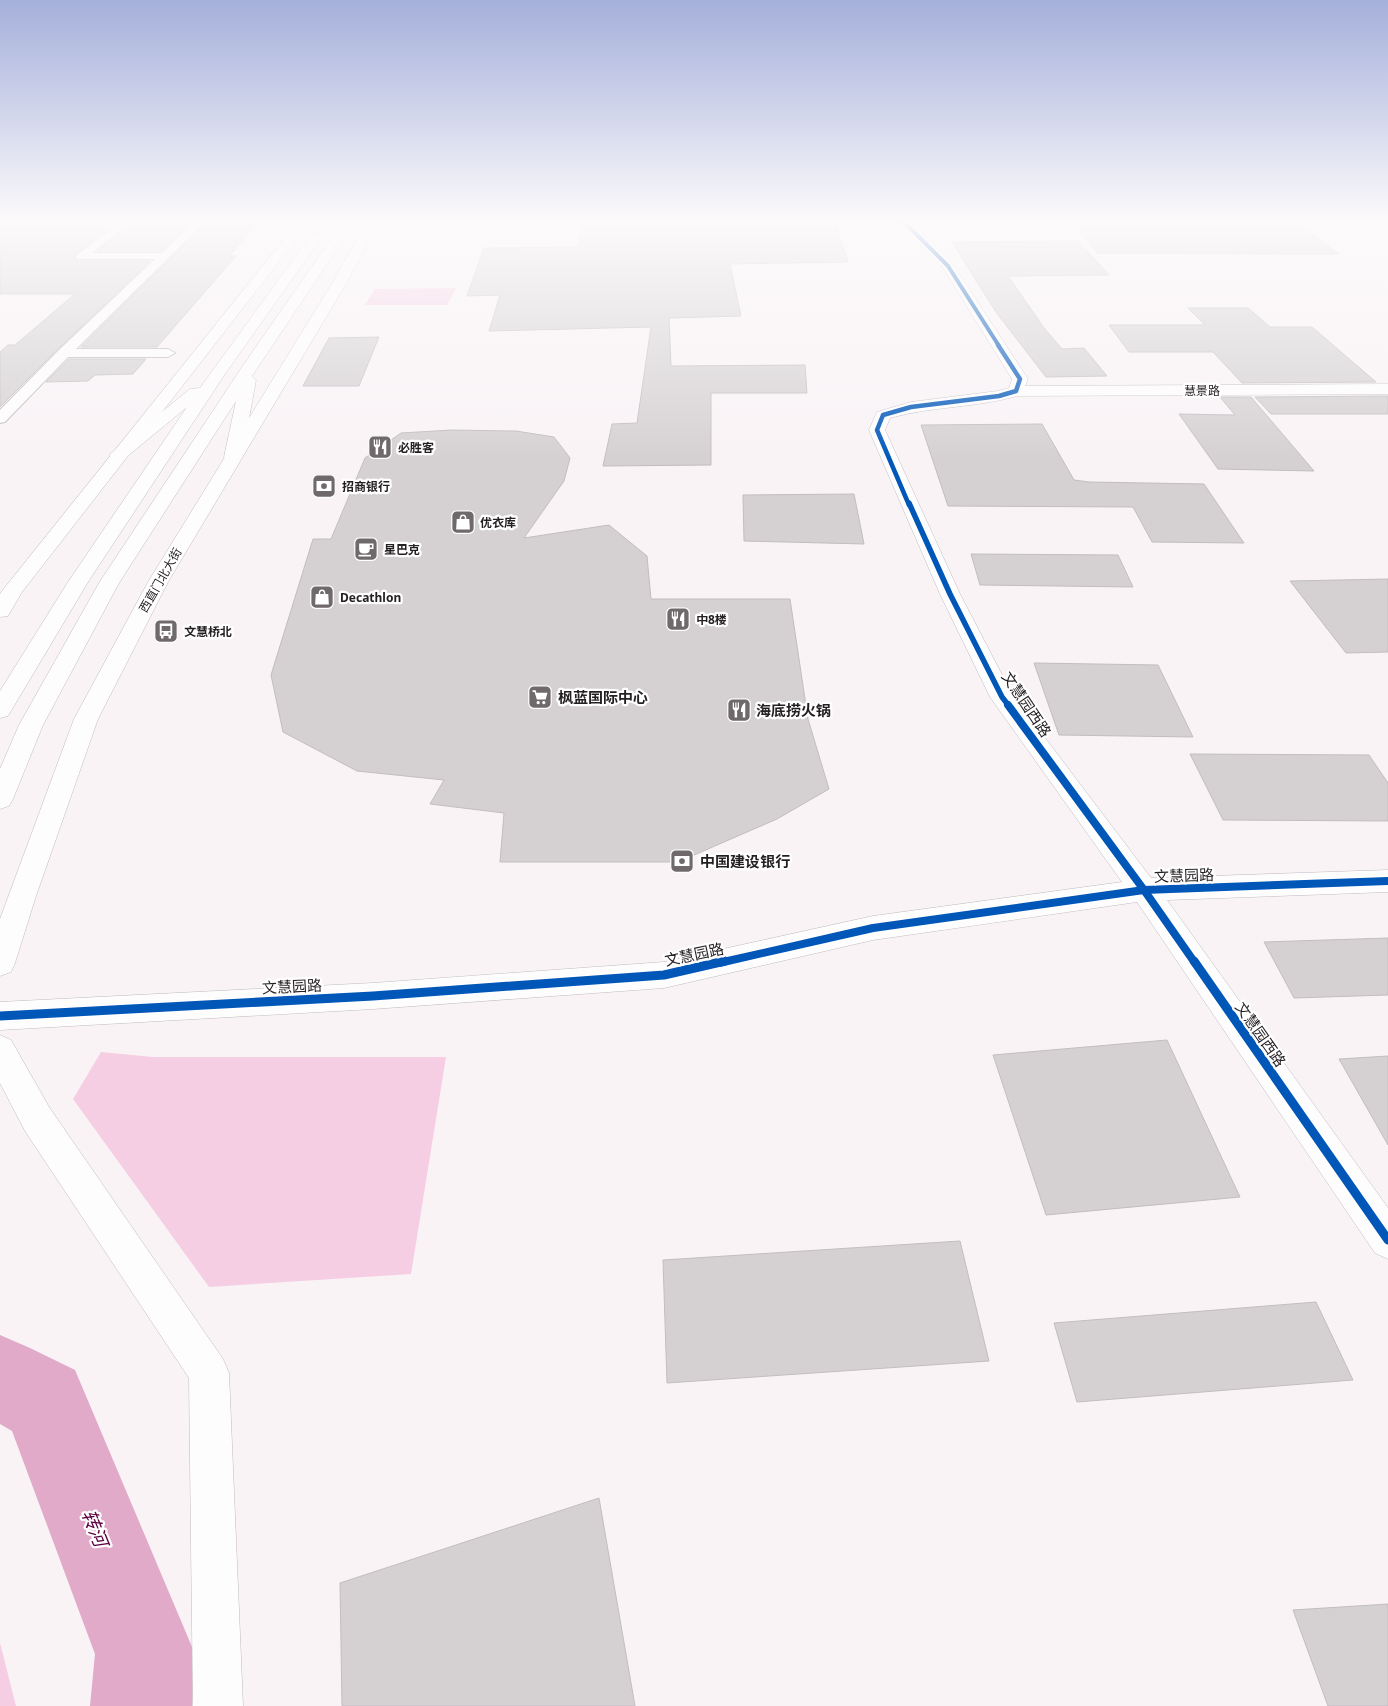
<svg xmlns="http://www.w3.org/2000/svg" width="1388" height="1706" font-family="'Noto Sans','Noto Sans SC',sans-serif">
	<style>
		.green { fill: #f5cee3 }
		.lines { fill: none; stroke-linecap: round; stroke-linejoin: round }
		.river { fill: #e0aac8; fill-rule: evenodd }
		.building { fill: #d5d1d3; stroke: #c1bdc0 }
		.minor-casing { stroke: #c0bbbe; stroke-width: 2 }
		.tertiary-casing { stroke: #c0bbbe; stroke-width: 1 }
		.trunk-casing { stroke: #c0bbbe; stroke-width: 1 }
		.minor { fill: #fefdfe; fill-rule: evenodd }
		.tertiary { fill: #fefdfe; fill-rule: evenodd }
		.trunk { fill: #fefdfe; fill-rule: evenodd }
		.cycleway-far4-casing { stroke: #fff; stroke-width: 5 }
		.cycleway-far3-casing { stroke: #fff; stroke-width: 6 }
		.cycleway-far2-casing { stroke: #fff; stroke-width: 8 }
		.cycleway-far1-casing { stroke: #fff; stroke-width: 11 }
		.cycleway-casing { stroke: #fff; stroke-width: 12 }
		.cycleway-far4 { stroke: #0057b8; stroke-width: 4 }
		.cycleway-far3 { stroke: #0057b8; stroke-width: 4.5 }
		.cycleway-far2 { stroke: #0057b8; stroke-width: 5.5 }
		.cycleway-far1 { stroke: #0057b8; stroke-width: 8 }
		.cycleway { stroke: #0057b8; stroke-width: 9 }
		.labels { text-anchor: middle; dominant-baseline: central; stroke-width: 4.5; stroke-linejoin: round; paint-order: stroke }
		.far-street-label { font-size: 12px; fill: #241f21; stroke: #fff }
		.far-poi-label { font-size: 12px; font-weight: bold; fill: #241f21; stroke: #fff; text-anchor: start }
		.poi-label { font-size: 15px; font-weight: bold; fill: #241f21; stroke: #fff; text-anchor: start }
		.street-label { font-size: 15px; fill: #241f21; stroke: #fff }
		.near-water-label { font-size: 19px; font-style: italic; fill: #5c0041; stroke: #fff }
	</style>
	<rect width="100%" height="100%" fill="#f9f3f6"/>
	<!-- green -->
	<g class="green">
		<path d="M456 288 447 305H365L375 289Z"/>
		<path d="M101 1052 153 1057H446L411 1274 209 1287 73 1099Z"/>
		<path d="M0 1643 16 1706H0Z"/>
	</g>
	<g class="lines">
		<!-- river -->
		<path class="river" d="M0 1335 30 1348 75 1370 195 1654 192 1706H90L95 1654 12 1431 0 1424Z"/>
	</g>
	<!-- building -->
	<g class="building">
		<path d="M168 222H192L161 251H97L131 224 166 223Z"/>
		<path d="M207 222H260L229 256H236L157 347H81Z"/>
		<path d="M583 222H835L848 262 730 264 741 316 669 318 671 366 805 365 807 393H711V465L603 466 612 424 637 423 651 327 489 331 500 295 467 296 484 248 578 247Z"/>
		<path d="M1073 222H1298L1339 254 1097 253Z"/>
		<path d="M0 227H110L76 254 74 258 77 261H150L58 349 0 407V352L8 345H15L75 294H0Z"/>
		<path d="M1078 241 1109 275 1008 276 1044 328 1062 349 1084 348 1107 376 1046 377 996 312 952 242Z"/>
		<path d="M1188 308H1248L1270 327H1312L1376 382 1242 383 1213 352H1129L1109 325H1205Z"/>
		<path d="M379 337 359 386H303L329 338Z"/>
		<path d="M69 359H146L133 374 95 375 88 381 46 382Z"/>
		<path d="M1388 396V414H1271L1255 397Z"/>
		<path d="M1220 397H1251L1314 471 1218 469 1179 414 1235 415Z"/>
		<path d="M1042 424 1074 480 1089 482 1204 484 1244 543 1152 542 1133 507 948 506 921 425Z"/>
		<path d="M452 430 516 431 554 437 570 458 564 481 524 538 609 525 647 556 651 599H790L808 719 829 789 777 819 678 862H500L504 813 430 804 444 780 357 771 283 732 271 675 313 539H331L365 458 401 433Z"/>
		<path d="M854 494 864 544 744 541 743 495Z"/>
		<path d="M971 554 1118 555 1133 587 980 585Z"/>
		<path d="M1388 579V652L1346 653 1290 581Z"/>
		<path d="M1034 663 1158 665 1193 737 1059 735Z"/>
		<path d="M1190 754 1369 755 1388 783V821L1223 820Z"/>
		<path d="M1388 938V995L1294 998 1264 942Z"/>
		<path d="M1167 1040 1240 1197 1046 1215 993 1055Z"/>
		<path d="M1388 1056V1145L1339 1059Z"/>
		<path d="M960 1241 989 1361 667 1383 663 1260Z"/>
		<path d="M1316 1302 1353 1380 1077 1402 1054 1323Z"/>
		<path d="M599 1498 635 1706H342L340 1583Z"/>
		<path d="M1388 1604V1706H1328L1293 1610Z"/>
	</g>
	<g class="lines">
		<!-- minor casing -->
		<g class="minor-casing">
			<path id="minor" d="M120 222H131L92 253H162L194 222H205L76 349H168L175 353 168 357H68L5 422 0 423V410L59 350 155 259H77L75 257 77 255Z"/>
		</g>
		<!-- tertiary casing -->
		<g class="tertiary-casing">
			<g id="tertiary">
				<path d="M298 222H310L22 592 8 616 0 617V594L6 586Z"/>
				<path d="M367 222H379L347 282 168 582 98 719 36 896 15 963 11 972 0 976V919L74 719 148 582 333 282Z"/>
				<path d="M894 222 911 223 952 263 1028 379 1025 386 1388 384V394L1017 396C976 408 932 406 890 418L885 430 960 594 1012 694 1151 878 1388 870V892L1167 900 1388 1208V1259L1375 1253 1137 902 873 940 664 988 373 1009 0 1030V1002L373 983 664 962 873 916 1122 882 990 697 940 594 869 430 877 412 911 402 998 391 1009 388 1012 379 943 268 903 227Z"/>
				<path d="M0 1035 11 1040 49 1107 223 1359 229 1373 243 1706H193L189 1378 25 1131 0 1083Z"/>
			</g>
		</g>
		<!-- trunk casing -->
		<g class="trunk-casing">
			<g id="trunk">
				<path d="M343 222H355L252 376 256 380 242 457 239 461 233 462 227 461 224 457 236 401 119 583 43 725 13 799 9 806 0 809V769L19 725 99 583 242 367Z"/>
				<path d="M316 233 322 237 225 374 88 582 8 716 0 718V691L68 582 187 407 124 459 118 460 112 459 109 455 190 389 200 388 312 234Z"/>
			</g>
		</g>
		<!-- minor -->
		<use href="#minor" class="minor"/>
		<!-- tertiary -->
		<use href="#tertiary" class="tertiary"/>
		<!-- trunk -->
		<use href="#trunk" class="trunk"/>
		<!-- cycleway-far4 casing -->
		<g class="cycleway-far4-casing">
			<path id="cycleway-far4" d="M900 222 907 225 948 266 999 346"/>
		</g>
		<!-- cycleway-far3 casing -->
		<g class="cycleway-far3-casing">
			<path id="cycleway-far3" d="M909 505 877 430 883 415 911 407 999 396 1016 391 1020 379 998 345"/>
		</g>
		<!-- cycleway-far2 casing -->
		<g class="cycleway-far2-casing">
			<path id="cycleway-far2" d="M909 503 950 594 1002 697 1009 706"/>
		</g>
		<!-- cycleway-far1 casing -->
		<g class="cycleway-far1-casing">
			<g id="cycleway-far1">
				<path d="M1008 705 1144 890 1195 963"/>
				<path d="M719 963 873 928 1144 890 1388 881"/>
			</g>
		</g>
		<!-- cycleway casing -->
		<g class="cycleway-casing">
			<g id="cycleway">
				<path d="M1194 961 1388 1240"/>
				<path d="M0 1016 373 996 664 975 725 961"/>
			</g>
		</g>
		<!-- cycleway-far4 -->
		<use href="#cycleway-far4" class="cycleway-far4"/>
		<!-- cycleway-far3 -->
		<use href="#cycleway-far3" class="cycleway-far3"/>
		<!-- cycleway-far2 -->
		<use href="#cycleway-far2" class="cycleway-far2"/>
		<!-- cycleway-far1 -->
		<use href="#cycleway-far1" class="cycleway-far1"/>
		<!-- cycleway -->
		<use href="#cycleway" class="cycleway"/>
	</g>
	<!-- sky -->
	<linearGradient id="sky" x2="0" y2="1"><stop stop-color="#a5b0db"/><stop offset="0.48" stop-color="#fcfafb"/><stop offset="1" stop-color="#fcfafb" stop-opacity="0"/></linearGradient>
	<rect width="1388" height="461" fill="url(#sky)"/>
	<!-- icons -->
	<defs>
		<g id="restaurant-square" transform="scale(1.25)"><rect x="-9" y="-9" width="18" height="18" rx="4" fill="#6f696c" stroke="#fff"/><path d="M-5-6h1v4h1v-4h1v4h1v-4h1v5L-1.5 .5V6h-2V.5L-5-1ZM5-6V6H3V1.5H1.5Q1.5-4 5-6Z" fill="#fff"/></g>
		<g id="bank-square" transform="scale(1.25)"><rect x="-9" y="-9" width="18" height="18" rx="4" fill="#6f696c" stroke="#fff"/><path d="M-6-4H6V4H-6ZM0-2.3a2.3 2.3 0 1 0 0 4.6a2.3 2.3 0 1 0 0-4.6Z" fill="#fff"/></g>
		<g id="shop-square" transform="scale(1.25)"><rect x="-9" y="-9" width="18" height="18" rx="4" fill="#6f696c" stroke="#fff"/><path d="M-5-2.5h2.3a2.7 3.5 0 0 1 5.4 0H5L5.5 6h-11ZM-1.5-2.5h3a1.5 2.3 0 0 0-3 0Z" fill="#fff"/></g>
		<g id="cafe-square" transform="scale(1.25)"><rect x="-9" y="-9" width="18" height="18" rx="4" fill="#6f696c" stroke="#fff"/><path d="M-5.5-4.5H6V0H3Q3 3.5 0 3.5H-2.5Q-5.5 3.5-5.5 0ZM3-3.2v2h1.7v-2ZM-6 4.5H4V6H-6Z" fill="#fff"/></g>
		<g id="bus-square" transform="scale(1.25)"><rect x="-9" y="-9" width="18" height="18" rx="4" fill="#6f696c" stroke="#fff"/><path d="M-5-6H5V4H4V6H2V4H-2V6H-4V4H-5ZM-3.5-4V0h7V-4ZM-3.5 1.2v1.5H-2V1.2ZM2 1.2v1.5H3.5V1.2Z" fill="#fff"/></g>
		<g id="supermarket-square" transform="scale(1.25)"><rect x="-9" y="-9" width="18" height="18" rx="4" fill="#6f696c" stroke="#fff"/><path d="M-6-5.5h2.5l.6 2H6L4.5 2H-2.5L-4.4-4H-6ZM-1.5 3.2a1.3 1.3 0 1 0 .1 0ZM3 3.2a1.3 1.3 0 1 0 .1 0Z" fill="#fff"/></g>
	</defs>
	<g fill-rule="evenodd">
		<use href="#restaurant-square" x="380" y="447"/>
		<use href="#bank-square" x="324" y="486"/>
		<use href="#shop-square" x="463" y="522"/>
		<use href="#cafe-square" x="366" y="549"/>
		<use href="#shop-square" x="322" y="597"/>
		<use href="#restaurant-square" x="678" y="619"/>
		<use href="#bus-square" x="166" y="631"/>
		<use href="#supermarket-square" x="540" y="697"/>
		<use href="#restaurant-square" x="739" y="710"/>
		<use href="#bank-square" x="682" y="861"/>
	</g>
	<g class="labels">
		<!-- far-street labels -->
		<g class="far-street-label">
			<text x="1202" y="390">慧景路</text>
			<text transform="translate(160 580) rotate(-60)">西直门北大街</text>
		</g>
		<!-- far-poi labels -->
		<g class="far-poi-label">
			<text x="398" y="447">必胜客</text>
			<text x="342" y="486">招商银行</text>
			<text x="480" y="522">优衣库</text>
			<text x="384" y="549">星巴克</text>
			<text x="340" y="597">Decathlon</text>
			<text x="696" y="619">中8楼</text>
			<text x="184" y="631">文慧桥北</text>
		</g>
		<!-- poi labels -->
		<g class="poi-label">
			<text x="558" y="697">枫蓝国际中心</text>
			<text x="756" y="710">海底捞火锅</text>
			<text x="700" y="861">中国建设银行</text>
		</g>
		<!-- street labels -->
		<g class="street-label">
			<text transform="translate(1027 704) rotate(56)">文慧园西路</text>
			<text transform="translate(1184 875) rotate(-2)">文慧园路</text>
			<text transform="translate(694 954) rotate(-12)">文慧园路</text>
			<text transform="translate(292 986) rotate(-3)">文慧园路</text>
			<text transform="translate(1261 1034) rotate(55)">文慧园西路</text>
		</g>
		<!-- near-water labels -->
		<g class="near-water-label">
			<text transform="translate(95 1528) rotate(68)">转河</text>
		</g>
	</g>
</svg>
